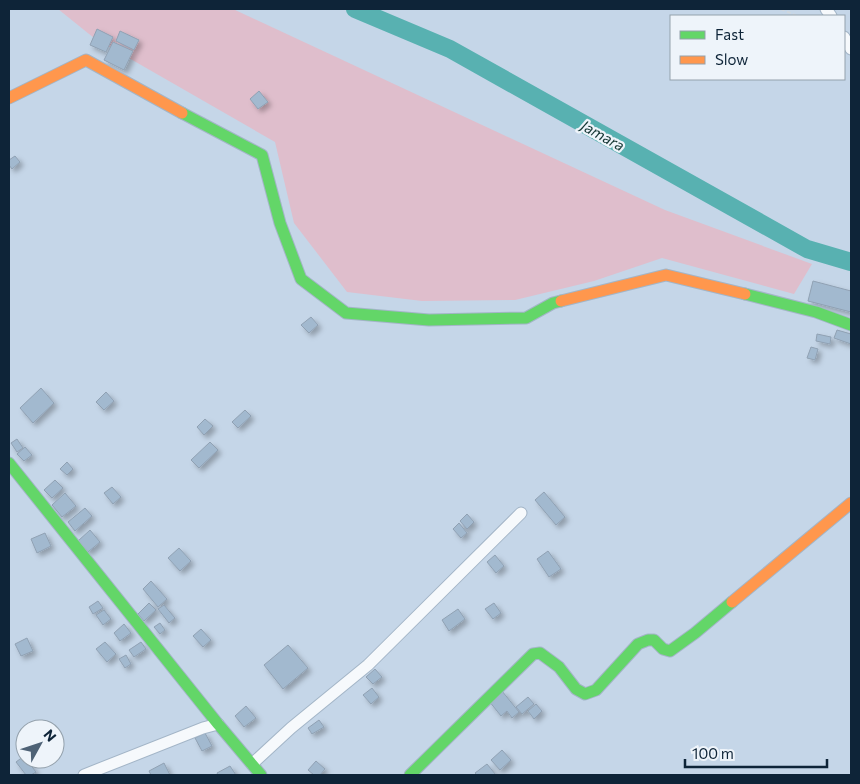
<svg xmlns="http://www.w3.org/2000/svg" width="860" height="784" font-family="Commissioner,sans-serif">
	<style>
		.green { fill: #dfbecc }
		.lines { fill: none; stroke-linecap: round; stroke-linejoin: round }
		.river { stroke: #58b1b1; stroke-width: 18 }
		.building { fill: #a2b9cf; stroke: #90a1b3; filter: url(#shadow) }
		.street-casing { stroke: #a3b5c7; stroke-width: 13 }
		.fast-casing { stroke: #a3b5c7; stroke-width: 13 }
		.slow-casing { stroke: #a3b5c7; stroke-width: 13 }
		.path { stroke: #d0d7dd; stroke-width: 2; stroke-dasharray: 4 2.5; stroke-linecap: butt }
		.street { stroke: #f6f9fc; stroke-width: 11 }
		.fast { stroke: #63d668; stroke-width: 11 }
		.slow { stroke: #ff974d; stroke-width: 11 }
		.labels { text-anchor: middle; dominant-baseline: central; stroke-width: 4.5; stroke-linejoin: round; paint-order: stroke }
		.water-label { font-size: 15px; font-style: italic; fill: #153734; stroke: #eef4fa }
	</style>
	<defs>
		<filter id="shadow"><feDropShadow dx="3.5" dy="3.5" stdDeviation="2.5" flood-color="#0004"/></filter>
	</defs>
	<rect width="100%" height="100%" fill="#c5d6e8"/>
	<!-- green -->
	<path class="green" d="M58 9H233L665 210 812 264 794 294 662 258 594 281 515 300 422 301 347 292 294 223 275 142 94 38Z"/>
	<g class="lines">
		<!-- river -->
		<path class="river" d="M355 9 450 49 807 249 851 262"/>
	</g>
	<!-- building -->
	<g class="building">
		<path d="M97 29 113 37 106 52 90 45Z"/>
		<path d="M120 31 139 40 134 50 116 41Z"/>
		<path d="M113 42 133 51 124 70 104 60Z"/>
		<path d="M259 91 268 102 258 109 250 99Z"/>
		<path d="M15 156 20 162 12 169 9 165V160Z"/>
		<path d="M813 281 851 291V312L808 301Z"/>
		<path d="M311 317 318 325 309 333 301 325Z"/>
		<path d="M837 330 851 334V344L834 338Z"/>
		<path d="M817 334 831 337 830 344 816 341Z"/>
		<path d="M811 347 818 349 815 360 807 358Z"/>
		<path d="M41 388 54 403 33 423 20 408Z"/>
		<path d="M106 392 114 401 104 410 96 402Z"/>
		<path d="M245 410 251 416 238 428 232 422Z"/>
		<path d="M205 419 213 426 204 435 197 427Z"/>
		<path d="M17 439 23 448 17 452 11 443Z"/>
		<path d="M210 442 218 450 199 468 191 460Z"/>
		<path d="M25 447 32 455 24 461 17 454Z"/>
		<path d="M67 462 73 469 67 475 60 469Z"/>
		<path d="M55 480 63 488 52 498 44 490Z"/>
		<path d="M112 487 121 497 113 504 104 493Z"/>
		<path d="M544 492 565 517 556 525 535 500Z"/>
		<path d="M65 493 76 506 62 517 52 505Z"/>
		<path d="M85 508 92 516 75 531 68 522Z"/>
		<path d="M467 514 474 522 467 529 460 521Z"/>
		<path d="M459 523 467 533 461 538 453 529Z"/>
		<path d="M90 530 100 542 88 552 78 541Z"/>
		<path d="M45 533 51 546 37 553 31 539Z"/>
		<path d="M179 548 191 561 180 571 168 558Z"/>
		<path d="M548 551 561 569 549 577 537 559Z"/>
		<path d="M495 555 504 566 496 573 487 562Z"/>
		<path d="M151 581 167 599 158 607 143 589Z"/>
		<path d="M98 601 103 608 93 614 89 607Z"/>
		<path d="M149 603 156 610 144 621 138 614Z"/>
		<path d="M494 603 501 613 493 619 485 609Z"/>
		<path d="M164 605 175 618 169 623 158 609Z"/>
		<path d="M458 609 465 619 449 631 442 620Z"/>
		<path d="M104 610 111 619 103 625 96 615Z"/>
		<path d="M160 623 165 630 160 634 154 627Z"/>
		<path d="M124 624 131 633 120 641 114 633Z"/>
		<path d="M201 629 211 640 203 647 193 636Z"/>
		<path d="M27 638 33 651 21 656 15 644Z"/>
		<path d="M105 642 116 654 107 662 96 649Z"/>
		<path d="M141 642 146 649 134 657 129 650Z"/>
		<path d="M288 645 308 668 283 689 264 665Z"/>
		<path d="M126 655 131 664 125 668 119 659Z"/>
		<path d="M375 669 382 677 373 684 366 677Z"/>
		<path d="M372 688 379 697 371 704 363 695Z"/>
		<path d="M502 691 519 712 512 718 507 711 501 716 489 701Z"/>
		<path d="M528 697 534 704 522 714 516 707Z"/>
		<path d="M536 704 542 711 534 719 528 711Z"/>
		<path d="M246 706 256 718 244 727 235 716Z"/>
		<path d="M319 720 324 727 312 734 308 728Z"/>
		<path d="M205 733 212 746 202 751 195 738Z"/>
		<path d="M502 750 511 760 500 770 491 760Z"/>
		<path d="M24 756 25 759H26L36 772 31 775H26L16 762Z"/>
		<path d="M316 761 325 769 320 775H314L308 770Z"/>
		<path d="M164 763 170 775H151L149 771Z"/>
		<path d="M487 764 496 775H477L475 773Z"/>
		<path d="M230 766 236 775H218L217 773Z"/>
	</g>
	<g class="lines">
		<!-- street casing -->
		<g class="street-casing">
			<g id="street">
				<path d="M826 9 831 16"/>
				<path d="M844 37 851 49"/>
				<path d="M252 764 291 728 368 665 521 513"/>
				<path d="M84 775 203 728 218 724"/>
			</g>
		</g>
		<!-- fast casing -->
		<g class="fast-casing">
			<g id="fast">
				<path d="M182 113 262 155 280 223 301 279 346 313 429 320 526 318 553 303 561 301"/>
				<path d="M745 294 816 312 851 325"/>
				<path d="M9 463 218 724 261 775"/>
				<path d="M410 775 533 654 540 653 559 667 576 689 585 694 596 690 638 644 648 640H654L663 649 670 651 695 633 732 602"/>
			</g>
		</g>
		<!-- slow casing -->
		<g class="slow-casing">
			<g id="slow">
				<path d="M9 98 86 60 182 113"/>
				<path d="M561 301 666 275 745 294"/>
				<path d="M732 602 851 503"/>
			</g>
		</g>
		<!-- path -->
		<path class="path" d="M781 9 797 16"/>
		<!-- street -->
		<use href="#street" class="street"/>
		<!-- fast -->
		<use href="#fast" class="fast"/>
		<!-- slow -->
		<use href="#slow" class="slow"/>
	</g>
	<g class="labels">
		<!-- water labels -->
		<g class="water-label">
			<text transform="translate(603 135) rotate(29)">Jamara</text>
		</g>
	</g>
	<!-- border -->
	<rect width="860" height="784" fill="none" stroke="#0e2438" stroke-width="20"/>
	<!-- legend -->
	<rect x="670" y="15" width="175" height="65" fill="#eef4fa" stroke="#94a1ac"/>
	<rect x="680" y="31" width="25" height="8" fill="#63d668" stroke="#94a1ac"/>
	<text x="715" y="40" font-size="15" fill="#0e2438">Fast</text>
	<rect x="680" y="56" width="25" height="8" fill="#ff974d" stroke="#94a1ac"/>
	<text x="715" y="65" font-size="15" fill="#0e2438">Slow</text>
	<!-- north arrow -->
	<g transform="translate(40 744) rotate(50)"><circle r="24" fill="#eef4fa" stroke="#94a1ac"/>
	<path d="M0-4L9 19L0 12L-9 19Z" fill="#4e6276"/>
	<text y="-8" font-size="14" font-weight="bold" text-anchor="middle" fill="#0e2438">N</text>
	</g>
	<!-- scale -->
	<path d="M685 759v8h142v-8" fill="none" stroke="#0e2438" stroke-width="2.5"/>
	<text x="692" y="759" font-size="15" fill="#0e2438" stroke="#eef4fa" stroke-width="4" paint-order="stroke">100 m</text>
</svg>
